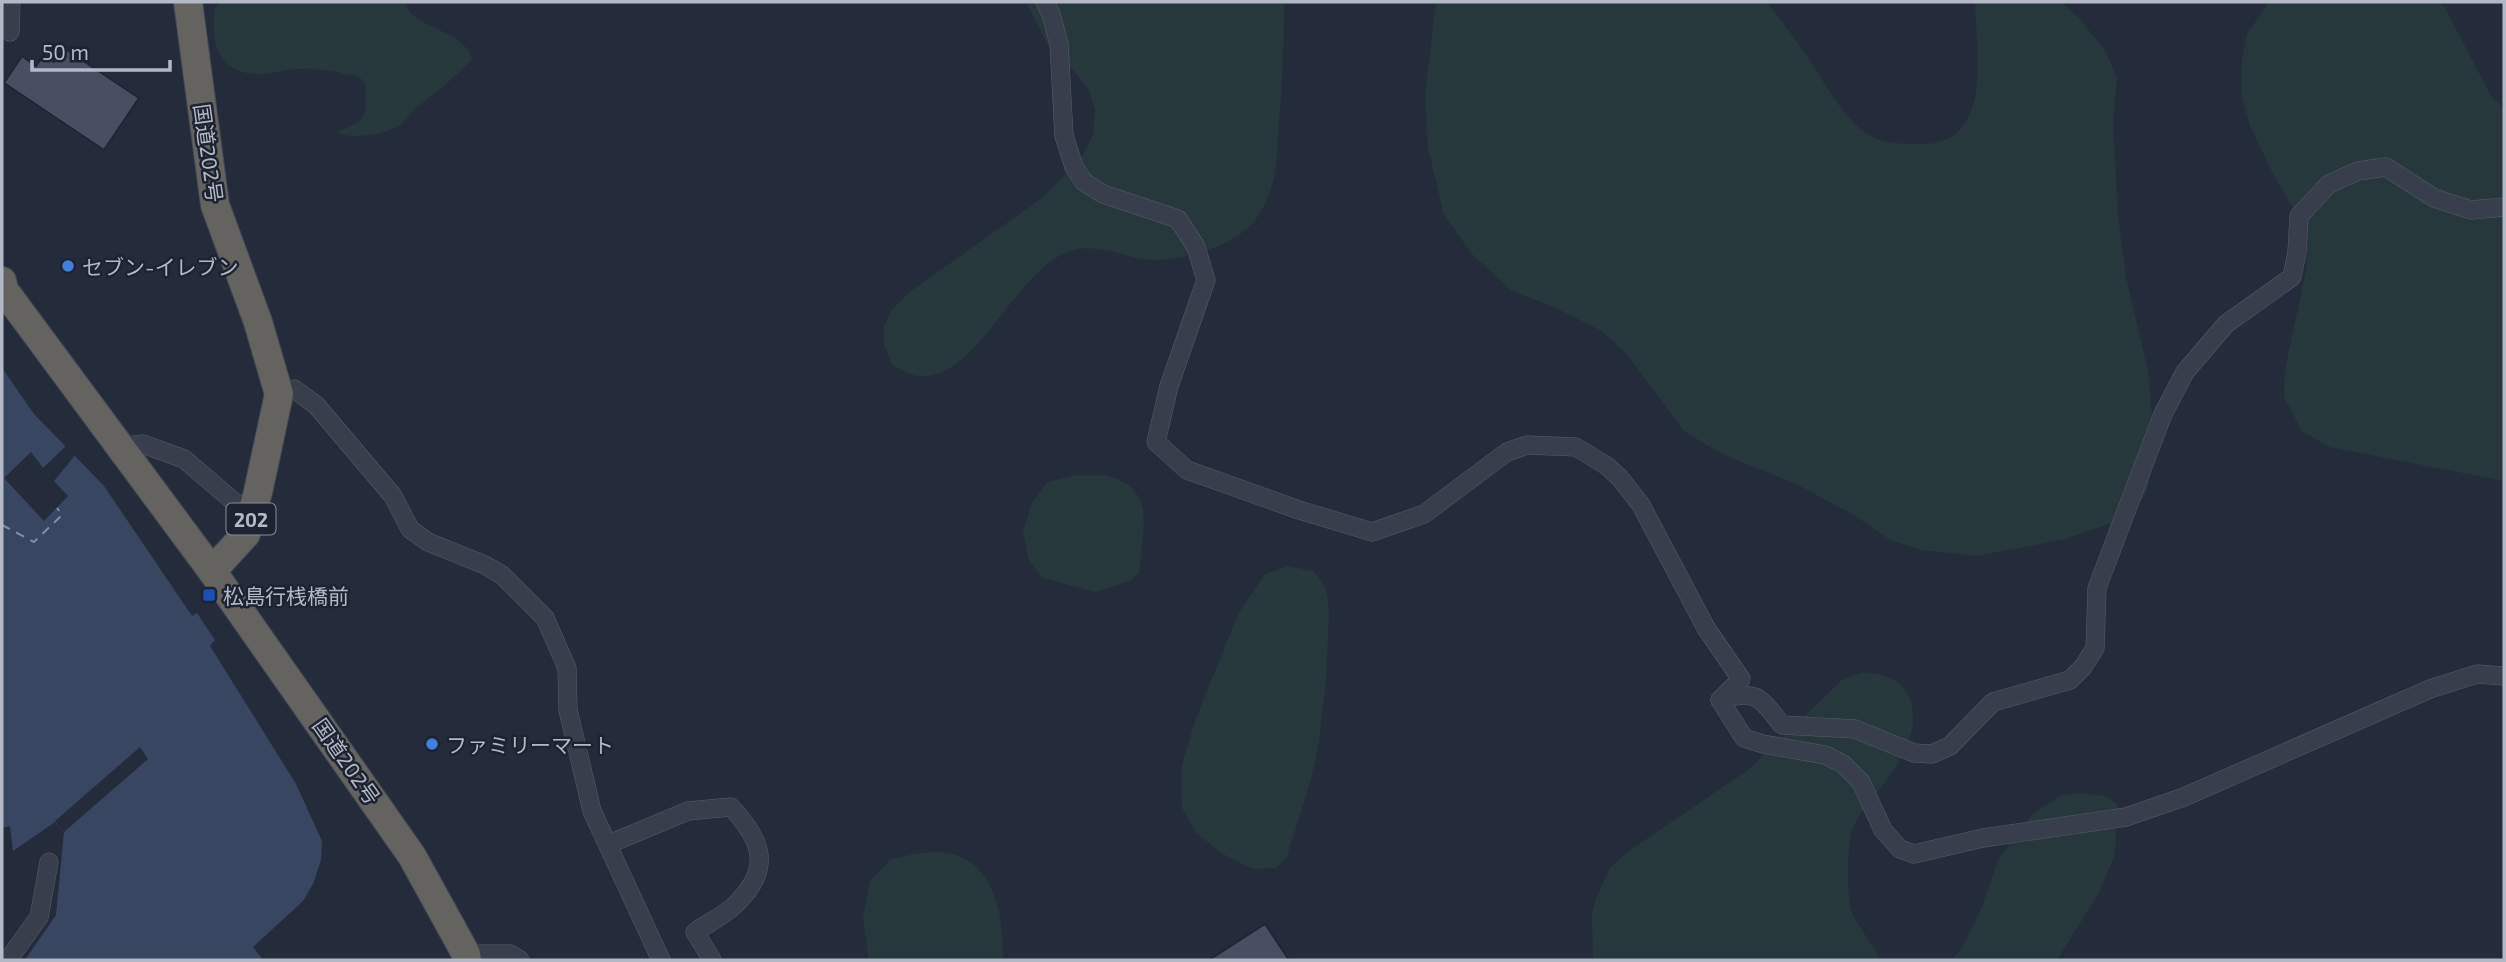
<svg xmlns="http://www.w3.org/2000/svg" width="2506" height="962" font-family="'Exo 2','Noto Sans JP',sans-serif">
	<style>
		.green { fill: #26383c }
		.water { fill: #394662 }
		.pier { fill: #242c3b }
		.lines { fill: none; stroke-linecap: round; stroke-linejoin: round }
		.ferry { stroke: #7c8dae; stroke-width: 2; stroke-dasharray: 9 7; stroke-linecap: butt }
		.building { fill: #484f62; stroke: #1f2533; stroke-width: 2 }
		.minor-casing { stroke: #565c6a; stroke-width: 19 }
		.trunk-casing { stroke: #434957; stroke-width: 30 }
		.minor { stroke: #383e4c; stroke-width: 18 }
		.trunk { stroke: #646360; stroke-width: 28 }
		.shop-dot { fill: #3f7fe0; stroke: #1d2331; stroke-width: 2.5 }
		.transit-dot { fill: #1a4fb4; stroke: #1d2331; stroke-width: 2.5 }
		.labels { text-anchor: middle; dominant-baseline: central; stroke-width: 5; stroke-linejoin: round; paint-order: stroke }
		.shield { fill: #1d2331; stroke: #868c9a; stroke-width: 2 }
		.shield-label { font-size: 19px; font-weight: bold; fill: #b3b9c7 }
		.street-label { font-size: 21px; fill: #b3b9c7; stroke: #1d2331 }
		.poi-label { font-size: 21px; fill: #b3b9c7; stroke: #1d2331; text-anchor: start }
	</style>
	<rect width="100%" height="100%" fill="#242c3b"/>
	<!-- green -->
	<g class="green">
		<path d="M220 2H405C407 7 410 13 414 16 431 30 466 35 472 59 455 78 435 93 415 109 409 115 403 124 395 128 382 134 349 140 337 132 371 118 365 118 365 83 354 70 354 78 341 73 327 69 296 67 281 71 254 78 224 75 215 42 213 32 214 20 214 9Z"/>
		<path d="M1026 2H1284C1284 46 1282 90 1278 135 1277 150 1277 167 1273 182 1270 193 1264 207 1258 216 1240 246 1176 264 1143 259 1120 255 1093 243 1070 251 1016 269 975 383 918 376 910 375 901 369 893 366L884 345V326L892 310 911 291 1042 198 1081 158 1093 135 1095 110 1089 90 1076 73 1049 47Z"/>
		<path d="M1436 2H1767C1781 20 1795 39 1808 58 1824 82 1840 112 1863 131 1879 144 1899 144 1919 144 1995 146 1976 51 1975 2H2061L2080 19 2106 52 2117 79 2113 121 2118 216 2126 277 2148 371 2155 450 2146 494 2130 517 2065 539 1977 556 1922 550 1892 541 1854 515 1798 485 1720 453 1684 431 1626 353 1600 330 1552 306 1512 291 1472 254 1444 215 1428 148 1425 94Z"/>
		<path d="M2269 2H2439L2445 8 2491 96 2504 109V481L2329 447 2302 431 2284 397 2285 369 2306 271 2307 251 2304 226 2273 174 2250 126 2241 94 2242 59 2247 34Z"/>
		<path d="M1077 475C1088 476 1101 474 1111 477 1159 491 1140 535 1140 572L1130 581 1095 592 1043 578 1029 560 1023 531 1031 505 1047 482Z"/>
		<path d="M1288 566 1313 571 1323 583 1327 595 1329 614 1326 679 1319 743 1311 780 1286 859 1276 868 1252 869 1223 854 1196 833 1182 808 1181 768 1195 721 1238 614 1265 574Z"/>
		<path d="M1863 672C1882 674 1903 679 1910 699 1923 736 1893 772 1872 799 1864 810 1853 822 1851 835 1847 853 1846 899 1853 915 1861 930 1873 945 1881 960H1593L1592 914 1596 898 1610 868 1629 851 1748 770 1842 680Z"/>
		<path d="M2082 793 2106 796 2117 804 2115 854 2099 893 2057 960H1951L1962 948 1981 909 1999 858 2032 815 2061 795Z"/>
		<path d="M920 853C930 853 943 851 953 854 997 867 1004 921 1003 960H869L863 919 870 881 891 859Z"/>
	</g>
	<!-- water -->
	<path class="water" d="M2 368 34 414 104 486 192 616 197 613 215 640 210 646 296 784 322 841 321 860 313 884 303 901 253 947 263 960H25L56 915 64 832 55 822 13 851 10 826 2 828Z"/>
	<!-- pier -->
	<g class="pier">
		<path d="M68 444 77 453 54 481 68 496 44 521 4 478 31 452 43 468Z"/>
		<path d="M140 747 148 759 64 832 55 821Z"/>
	</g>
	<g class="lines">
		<!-- ferry -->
		<path class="ferry" d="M2 525 34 542 62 515 57 508"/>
	</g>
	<!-- building -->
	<g class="building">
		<path d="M64 48 139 98 104 150 4 83 22 56 36 66 43 55 54 62Z"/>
		<path d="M1265 924 1289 960H1209Z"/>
	</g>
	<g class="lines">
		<!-- minor casing -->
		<g class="minor-casing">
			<g id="minor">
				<path d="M1045 2 1051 14 1059 44 1064 136 1074 167 1084 182 1103 194 1178 219 1196 247 1206 280 1169 386 1156 442 1187 470 1299 510 1372 532 1424 514 1507 452 1527 445 1576 447 1607 466 1620 478 1641 505 1706 628 1741 679 1720 700"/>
				<path d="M10 32 11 2"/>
				<path d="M279 394 294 389 316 405 393 496 410 529 428 542 485 565 502 575 545 618 567 668 568 710 592 811 661 960"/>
				<path d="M119 447 143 444 184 459 252 517"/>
				<path d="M1723 699C1758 689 1761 699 1782 725L1855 729 1914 753 1932 754 1950 746 1993 702 2070 680 2083 667 2095 648 2097 588 2163 414 2185 372 2226 324 2292 277 2297 252 2299 216 2329 184 2358 171 2386 167 2434 198 2471 210 2504 207"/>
				<path d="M1720 700 1744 738 1763 744 1825 755 1843 764 1861 782 1883 830 1900 849 1914 854 1983 838 2126 817 2184 797 2430 689 2477 674 2504 676"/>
				<path d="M609 844 688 811 731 807C763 841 772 869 736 904 725 915 708 923 695 932L712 960"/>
				<path d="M466 954H510L520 960"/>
				<path d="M8 960 39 917 49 862"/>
			</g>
		</g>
		<!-- trunk casing -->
		<g class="trunk-casing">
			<g id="trunk">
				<path d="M188 2 215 205 258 322 279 394 258 492 246 534 212 571 412 856 466 954 467 960"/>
				<path d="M2 281 4 290 212 571"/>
			</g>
		</g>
		<!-- minor -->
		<use href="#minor" class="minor"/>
		<!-- trunk -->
		<use href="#trunk" class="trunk"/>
	</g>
	<!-- markers -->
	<g class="shop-dot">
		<circle cx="68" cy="266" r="7"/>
		<circle cx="432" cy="744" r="7"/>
	</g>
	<rect class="transit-dot" x="202" y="588" width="14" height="14" rx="3.5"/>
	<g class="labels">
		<!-- shield labels -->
		<rect class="shield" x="226.5" y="503.5" width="49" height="31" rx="5"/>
		<g class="shield-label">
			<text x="251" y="519">202</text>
		</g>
		<!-- street labels -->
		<g class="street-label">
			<text transform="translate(209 153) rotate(82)">国道202号</text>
			<text transform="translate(347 761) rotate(55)">国道202号</text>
		</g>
		<!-- poi labels -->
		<g class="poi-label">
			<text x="82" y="266">セブン-イレブン</text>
			<text x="223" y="595">松島行桟橋前</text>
			<text x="446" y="744">ファミリーマート</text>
		</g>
	</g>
	<!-- border -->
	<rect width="2506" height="962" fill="none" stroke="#b3b9c7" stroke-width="7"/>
	<!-- scale -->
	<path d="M32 60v10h138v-10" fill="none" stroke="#b3b9c7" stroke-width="3.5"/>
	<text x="42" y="60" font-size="21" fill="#b3b9c7" stroke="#1d2331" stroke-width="5" paint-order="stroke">50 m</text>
</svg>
